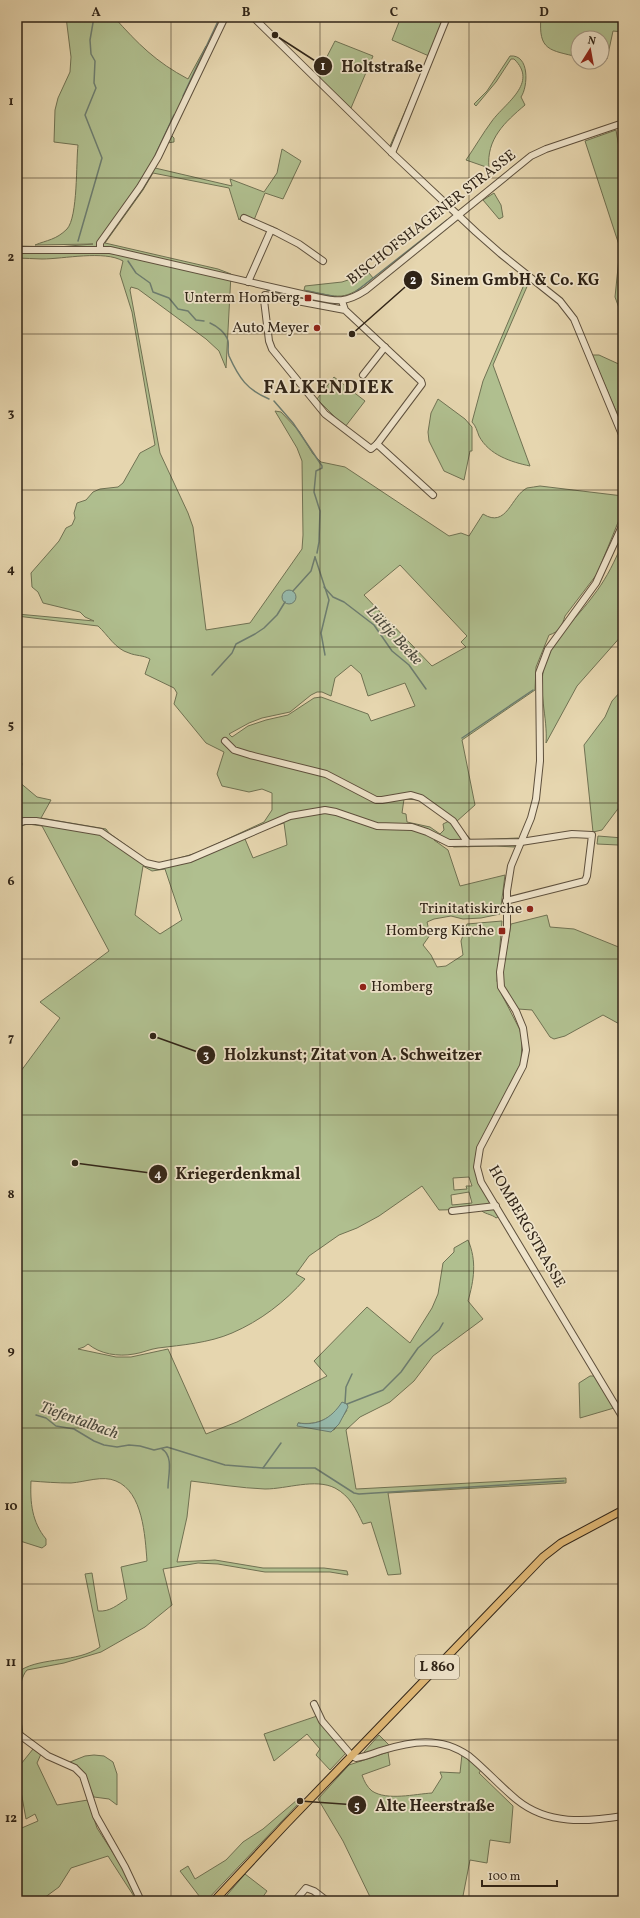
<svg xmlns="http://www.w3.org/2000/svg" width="640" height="1918" font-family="Vollkorn,serif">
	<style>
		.green { fill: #b0bf8f; stroke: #707253; fill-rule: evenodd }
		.water { fill: #96b9ab; stroke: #6d7d70 }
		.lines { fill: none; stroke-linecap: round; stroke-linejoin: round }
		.stream { stroke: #6d7d70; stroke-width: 1.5 }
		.minor-casing { stroke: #5e503d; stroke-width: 8 }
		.major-casing { stroke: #302417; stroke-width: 9 }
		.minor { stroke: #efe4cb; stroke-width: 6 }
		.major { stroke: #e3bb78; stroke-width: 7 }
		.grid { fill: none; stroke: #302417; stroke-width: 1; stroke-opacity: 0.55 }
		.poi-dot { fill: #8f2418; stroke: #efe4cb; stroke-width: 1.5 }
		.labels { text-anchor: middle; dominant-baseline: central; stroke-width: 3.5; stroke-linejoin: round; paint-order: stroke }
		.shield { fill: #efe4cb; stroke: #695e4d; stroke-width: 1 }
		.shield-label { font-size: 14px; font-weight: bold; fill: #302417 }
		.street-label { font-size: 15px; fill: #302417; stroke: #efe4cb }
		.poi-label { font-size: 15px; fill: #302417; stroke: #efe4cb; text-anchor: end }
		.water-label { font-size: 16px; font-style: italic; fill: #4a493c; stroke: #efe4cb }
		.district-label { font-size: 19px; font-weight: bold; letter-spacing: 1px; fill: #302417; stroke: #efe4cb }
		.leader { fill: none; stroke: #302417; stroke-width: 1.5 }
		.callout-dot { fill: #302417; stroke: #efe4cb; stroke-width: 1.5 }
		.mark-label { font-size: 12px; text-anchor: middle; font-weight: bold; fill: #fff }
		.callout-label { font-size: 16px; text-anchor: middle; font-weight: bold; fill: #302417; stroke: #efe4cb; stroke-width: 3.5; stroke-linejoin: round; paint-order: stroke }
		.neatline { fill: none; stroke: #302417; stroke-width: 1.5 }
		.grid-label { font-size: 13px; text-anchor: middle; font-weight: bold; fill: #302417 }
	</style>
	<rect width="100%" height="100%" fill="#e6d6af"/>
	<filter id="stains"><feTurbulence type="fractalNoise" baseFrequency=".005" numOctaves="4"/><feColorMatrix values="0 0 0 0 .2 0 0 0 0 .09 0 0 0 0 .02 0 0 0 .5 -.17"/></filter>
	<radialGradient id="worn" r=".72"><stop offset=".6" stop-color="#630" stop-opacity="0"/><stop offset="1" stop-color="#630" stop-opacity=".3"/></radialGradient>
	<!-- green -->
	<g class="green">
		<path d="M66 17H114C138 44 156 62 188 79L206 46 212 50 171 135 174 138V142L167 143 155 168 232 186 230 179 264 192 277 173 282 149 301 161 283 199 265 193 254 220 243 215 239 220 229 188 153 173 143 190 105 243 218 269 231 274 226 368 219 351 206 339 138 289 131 287 130 290 160 453 188 513 193 527 206 630 250 623 302 549 303 535 302 461 297 448 275 411 281 412 299 431 313 454 321 462 345 467 449 536 461 533 469 536 483 514C507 529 511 496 527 488 531 487 536 487 540 486L623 496V518L622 520H619L597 574 565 616C562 626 559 632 549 635L536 667 535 690 462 740 475 805 456 822 471 840 518 838 514 847 496 846 454 847 434 840 448 850 460 886 505 875 500 914 481 918 463 919 451 916 434 919 427 922 430 935 423 945 431 955 437 967 446 966 463 955 461 941 467 924 502 921 497 981 502 995 520 1030 522 1040 521 1063 477 1150C470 1176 487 1196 500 1216L496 1218C492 1214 483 1214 480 1209L439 1210 422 1186 379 1216 357 1228 339 1235 309 1256 296 1274 305 1279C285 1302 260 1321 232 1333 209 1343 182 1345 158 1348 150 1349 142 1353 134 1354 118 1357 100 1354 88 1344L84 1347 78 1349 116 1357H131L168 1349 206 1434 237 1422 327 1376 314 1361 367 1307 410 1343 432 1308 438 1294 443 1263 454 1252V1248L468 1240C477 1261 474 1280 468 1301L483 1319 433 1356 414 1381 390 1402 360 1417 346 1430 356 1489 566 1478V1483L388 1493 401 1574 388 1575 371 1522 363 1524C356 1509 350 1496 335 1488 315 1478 287 1489 265 1489 240 1488 216 1484 191 1481L187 1517 177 1562 215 1560 263 1568H324L347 1571 348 1575 330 1572H265L218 1564 198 1563 163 1569 172 1605 145 1627 101 1652 64 1663 27 1670C15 1683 21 1718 23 1735L19 1732C17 1711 15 1691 21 1670 42 1657 77 1663 100 1647L85 1574 92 1573 98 1611C110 1612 117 1605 127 1599L121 1567 147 1561C145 1536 143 1492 116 1481 103 1475 85 1482 71 1483 57 1483 44 1482 31 1481 30 1503 32 1522 46 1539V1545L42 1548 17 1540V1074L18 1075 60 1018 40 1002 109 951 42 826 28 824 17 827V748L22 764 18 781 37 797 51 800 41 818 106 829 109 833 148 861 157 864 172 860 197 853 264 822 272 810V793L262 789 249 792 222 786 217 774 224 752 206 743 174 704 177 693 174 688 145 674 150 659C143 655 136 656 129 653 115 649 108 635 98 626L17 616V614L94 621 85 617 80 612 43 603 38 592 32 587 31 573 59 541 66 528 72 525 75 518 74 513 77 503 86 500 93 492 100 489 118 487 123 483 140 453 155 445 132 312 120 274 123 261C104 250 64 259 42 259 34 259 25 258 17 258V246L58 247 93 244 35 245C47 240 56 240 67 229 78 217 76 162 78 145L54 142 55 110 58 98 70 72 71 57ZM400 565 467 636 461 642 466 647 432 666 364 595ZM351 665 361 674 368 696 405 683 415 706 371 721 368 714 321 697 314 698 288 715 266 720 248 726 232 737 229 734 249 723 262 718 290 712 311 695 317 692H322L331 696 335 678ZM404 799 420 800 449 821 443 824 444 830 440 834 430 827 407 822 406 814 402 813ZM284 823 287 845 253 858 245 839 271 827ZM143 866 152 871 165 869 182 920 160 934 135 915ZM469 1177 472 1186H466L467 1189 454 1190 453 1178ZM469 1192 472 1203 452 1205 451 1195ZM339 1407 347 1410 334 1430 298 1423C315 1425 328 1421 339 1407Z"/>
		<path d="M401 17H449L395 153 390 146 429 56 392 40Z"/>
		<path d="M541 17H623V32L613 31 607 59H602V38H578V57C550 50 538 51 541 17Z"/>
		<path d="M335 41 373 56 351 108 317 76Z"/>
		<path d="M510 56C530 54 528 87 521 97L525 105C505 122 486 139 489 168L466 160C475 147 483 133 492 121 505 103 539 83 514 59H511L496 82 476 106 474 104 487 91Z"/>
		<path d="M616 130 623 171V319L615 297 620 248 585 141Z"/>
		<path d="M494 193 501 205 503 217 499 219 483 200Z"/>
		<path d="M369 273 373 278C343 303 341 297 304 290L305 286 342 282Z"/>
		<path d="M526 280 529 282 493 365 530 466C511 462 489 455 479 436 477 431 476 426 472 422L483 381Z"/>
		<path d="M592 355H599L623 366V424L622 425Z"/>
		<path d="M334 377 365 401 345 427 317 399Z"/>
		<path d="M438 399 465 419 472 427V451H470L464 480 444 471 429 441 428 432 431 413Z"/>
		<path d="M623 549V634L577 686 546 743C548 717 537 689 545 664 553 638 578 617 593 596 604 582 612 567 619 551Z"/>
		<path d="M623 679V802L602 830 593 832 584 745 605 717 612 701 621 691Z"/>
		<path d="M598 836 623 838V851L618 845 597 844Z"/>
		<path d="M547 915 550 927 574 929 621 948 623 952V1026L603 1015 565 1036 554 1039 550 1037 532 1010 518 1009 503 985V970L511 924Z"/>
		<path d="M590 1376H595L614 1408 580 1418 579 1383Z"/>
		<path d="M317 1716 346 1753 330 1770 316 1755 320 1749 307 1734 274 1761 264 1734Z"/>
		<path d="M379 1735 389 1745 365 1753 364 1752Z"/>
		<path d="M33 1749 41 1754 37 1763 57 1805 88 1800 97 1828 128 1876 133 1892 139 1901H137L108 1856 71 1868 59 1887 44 1898 45 1901H17V1830L38 1821 35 1814 26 1819 17 1769Z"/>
		<path d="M388 1752 390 1765 362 1775C364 1781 367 1787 372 1791 387 1801 415 1794 432 1793L442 1777 440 1772 460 1773 462 1754 481 1770 479 1773 513 1806 510 1843 490 1840 487 1863 470 1860 462 1901H372L343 1841 318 1799 349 1765Z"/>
		<path d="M94 1755 104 1756 113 1762 117 1774V1805L109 1799 94 1797 84 1776 70 1762 85 1756Z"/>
		<path d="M297 1800 299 1803 206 1901H203L180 1871 188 1866 195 1879 226 1860 243 1842 263 1829Z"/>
		<path d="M245 1874 267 1891 260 1901H222Z"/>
	</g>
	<!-- water -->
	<g class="water">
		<circle cx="289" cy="597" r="7"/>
		<path d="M342 1402 347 1404 348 1407 339 1424 331 1432 297 1426 298 1423C317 1426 331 1419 342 1402Z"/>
	</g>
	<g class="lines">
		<!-- stream -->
		<g class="stream">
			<path d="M183 96 220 17"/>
			<path d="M154 158 174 115"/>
			<path d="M78 241 102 158 85 115 96 88 94 83 95 61 91 54 90 40 94 17"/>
			<path d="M128 261 136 273 150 283 153 292 169 298 178 309 188 311 196 320 204 321"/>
			<path d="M267 290 335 305"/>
			<path d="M306 291 336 297"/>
			<path d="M354 293 447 220"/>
			<path d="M210 323C217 326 226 333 228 341 229 346 227 351 229 356 239 378 247 390 269 399"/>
			<path d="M274 401 293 423 322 466V468L316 471 314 492 320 511 319 542 317 553"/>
			<path d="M315 557 329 600 321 633 325 655"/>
			<path d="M324 587 333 597 344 602 374 625 392 651 409 665 426 689"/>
			<path d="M293 591 311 571 315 557"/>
			<path d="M212 675 232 653 236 644 255 634 264 628 277 615 285 602"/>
			<path d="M462 738 533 690"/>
			<path d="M345 1403 346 1387 352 1374"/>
			<path d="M347 1404 383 1390 401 1372 418 1348 439 1330 443 1323"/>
			<path d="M36 1415 46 1418 56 1426 74 1429 94 1441 104 1445 117 1447 129 1445 140 1446 154 1450 167 1447 225 1465 263 1468 281 1443"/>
			<path d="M162 1449C174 1456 168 1476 168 1488"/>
			<path d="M263 1468H315L354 1493 359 1494 564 1481"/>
		</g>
		<!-- minor casing -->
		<g class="minor-casing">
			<g id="minor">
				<path d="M253 17 392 153 476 232 501 254 560 301 574 319 623 437"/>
				<path d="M392 153 447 17"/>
				<path d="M244 218 276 232 299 244 323 261"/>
				<path d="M100 249V243L140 187 158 157 225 17"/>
				<path d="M17 250H110L306 295C333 300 342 306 366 290L531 156 546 149 623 123"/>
				<path d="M248 282 271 230"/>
				<path d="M342 301 345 310 265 295 264 300 269 341 272 349 325 414 371 449 377 444 422 384 421 381 345 310"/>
				<path d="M363 375 385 347"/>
				<path d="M377 444 433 495"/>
				<path d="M623 524 596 583 548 649 539 673 540 761 536 799 531 818 511 866 507 891V927L500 972 501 987 516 1011 523 1028 526 1050 523 1066 480 1148 477 1167 481 1182 623 1418"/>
				<path d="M225 741 234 750 250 755 326 774 376 800H382L411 795 421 798 453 821 468 843"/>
				<path d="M17 824 24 821H36L101 832 146 863 159 866 190 859 290 816 325 810 336 812 377 826 412 827 427 832 449 843 521 842 572 834 592 835 587 876 585 881 506 901"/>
				<path d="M452 1211 496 1206"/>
				<path d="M314 1704 322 1721 352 1756 356 1758C364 1757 372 1754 380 1751 412 1741 440 1736 469 1756 486 1770 500 1786 517 1800 548 1825 586 1822 623 1816"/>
				<path d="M17 1733 48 1756 75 1768 83 1776 96 1816 125 1867 141 1901"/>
				<path d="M295 1901 306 1888 314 1891 327 1901"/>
			</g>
		</g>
		<!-- major casing -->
		<g class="major-casing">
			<path id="major" d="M214 1901 285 1825 543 1557 561 1543 623 1510"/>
		</g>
		<!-- minor -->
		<use href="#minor" class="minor"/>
		<!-- major -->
		<use href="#major" class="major"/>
	</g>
	<!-- grid -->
	<path class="grid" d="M171 17V1901M320 17V1901M469 17V1901M17 178H623M17 334H623M17 490H623M17 647H623M17 803H623M17 959H623M17 1115H623M17 1271H623M17 1428H623M17 1584H623M17 1740H623"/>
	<!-- markers -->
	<g class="poi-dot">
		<rect x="304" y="294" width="8" height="8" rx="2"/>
		<circle cx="317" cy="328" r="4"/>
		<circle cx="530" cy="909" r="4"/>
		<rect x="498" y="927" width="8" height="8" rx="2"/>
		<circle cx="363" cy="987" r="4"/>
	</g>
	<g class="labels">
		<!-- shield labels -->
		<rect class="shield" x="415" y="1655" width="44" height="24" rx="3"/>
		<g class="shield-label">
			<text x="437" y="1667">L 860</text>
		</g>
		<!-- street labels -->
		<g class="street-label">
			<text transform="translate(432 218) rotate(-38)">BISCHOFSHAGENER STRASSE</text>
			<text transform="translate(526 1227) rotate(60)">HOMBERGSTRASSE</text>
		</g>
		<!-- poi labels -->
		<g class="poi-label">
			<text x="300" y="298">Unterm Homberg</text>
			<text x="309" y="328">Auto Meyer</text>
			<text x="522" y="909">Trinitatiskirche</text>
			<text x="494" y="931">Homberg Kirche</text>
			<text x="371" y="987" text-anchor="start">Homberg</text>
		</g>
		<!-- water labels -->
		<g class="water-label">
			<text transform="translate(394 636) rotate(47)">Lüttje Beeke</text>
			<text transform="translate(79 1421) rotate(20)">Tiefentalbach</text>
		</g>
		<!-- district labels -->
		<g class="district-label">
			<text x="329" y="388">FALKENDIEK</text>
		</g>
	</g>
	<!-- callouts -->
	<path class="leader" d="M275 35L323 66M352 334L413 280M153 1036L206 1055M75 1163L158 1174M300 1801L357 1805"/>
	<g class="callout-dot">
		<circle cx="275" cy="35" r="4"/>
		<circle cx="352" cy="334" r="4"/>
		<circle cx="153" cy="1036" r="4"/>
		<circle cx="75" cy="1163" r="4"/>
		<circle cx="300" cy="1801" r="4"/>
		<circle cx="323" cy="66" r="10"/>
		<circle cx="413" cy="280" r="10"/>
		<circle cx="206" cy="1055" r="10"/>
		<circle cx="158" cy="1174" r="10"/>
		<circle cx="357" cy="1805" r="10"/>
	</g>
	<g class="mark-label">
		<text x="323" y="70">1</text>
		<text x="413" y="284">2</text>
		<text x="206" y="1059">3</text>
		<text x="158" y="1178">4</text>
		<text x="357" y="1810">5</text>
	</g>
	<g class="callout-label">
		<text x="382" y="72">Holtstraße</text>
		<text x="515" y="285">Sinem GmbH &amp; Co. KG</text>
		<text x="353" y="1060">Holzkunst; Zitat von A. Schweitzer</text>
		<text x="238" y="1179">Kriegerdenkmal</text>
		<text x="435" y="1811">Alte Heerstraße</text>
	</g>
	<!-- margin -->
	<rect width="640" height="1918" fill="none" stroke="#e6d6af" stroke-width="44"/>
	<!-- north arrow -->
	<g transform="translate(590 50) rotate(11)"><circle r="19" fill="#efe4cb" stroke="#a39783"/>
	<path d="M0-3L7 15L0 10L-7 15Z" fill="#8f2418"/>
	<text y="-6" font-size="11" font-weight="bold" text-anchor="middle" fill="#302417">N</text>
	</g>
	<!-- scale -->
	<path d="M482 1880v6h75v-6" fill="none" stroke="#302417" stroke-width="2"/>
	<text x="488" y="1880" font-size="12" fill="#302417" stroke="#efe4cb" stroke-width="3" paint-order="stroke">100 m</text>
	<rect x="22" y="22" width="596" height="1874" class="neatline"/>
	<g class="grid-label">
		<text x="96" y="16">A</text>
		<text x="246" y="16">B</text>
		<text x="394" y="16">C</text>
		<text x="544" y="16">D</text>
		<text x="11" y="105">1</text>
		<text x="11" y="261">2</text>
		<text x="11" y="417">3</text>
		<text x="11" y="573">4</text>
		<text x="11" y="729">5</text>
		<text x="11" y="885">6</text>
		<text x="11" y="1042">7</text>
		<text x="11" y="1198">8</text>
		<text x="11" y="1354">9</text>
		<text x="11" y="1510">10</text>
		<text x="11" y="1666">11</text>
		<text x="11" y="1822">12</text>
	</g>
	<rect width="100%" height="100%" filter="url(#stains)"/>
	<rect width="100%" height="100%" fill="url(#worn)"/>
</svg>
